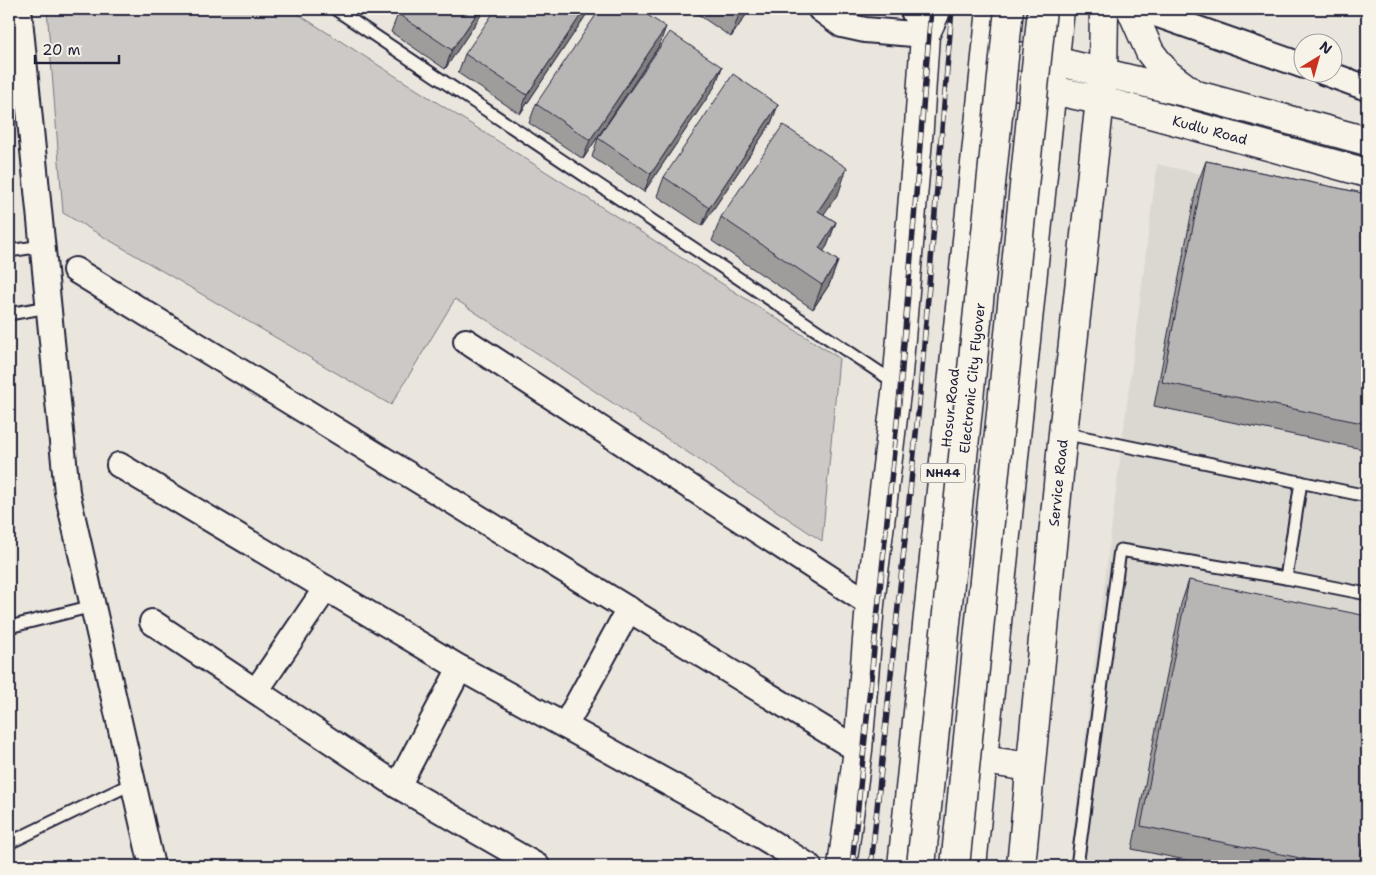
<svg xmlns="http://www.w3.org/2000/svg" width="1376" height="875" font-family="'Shantell Sans',sans-serif">
	<style>
		.built { fill: #dbd8d2 }
		.green { fill: #cdc9c6; stroke: #787680 }
		.lines { fill: none; stroke-linecap: round; stroke-linejoin: round }
		.service-casing { stroke: #22223b; stroke-width: 15 }
		.minor-casing { stroke: #22223b; stroke-width: 28 }
		.tertiary-casing { stroke: #22223b; stroke-width: 31 }
		.trunk-casing { stroke: #22223b; stroke-width: 31 }
		.service { stroke: #f7f3e8; stroke-width: 11 }
		.minor { stroke: #f7f3e8; stroke-width: 24 }
		.tertiary { stroke: #f7f3e8; stroke-width: 28 }
		.trunk { stroke: #f7f3e8; stroke-width: 28 }
		.rail-casing { stroke: #22223b; stroke-width: 5.5 }
		.rail { stroke: #f7f3e8; stroke-width: 4; stroke-dasharray: 11; stroke-linecap: butt }
		.motorway-bridge-casing { stroke: #22223b; stroke-width: 31; stroke-linecap: butt }
		.motorway-bridge { stroke: #f7f3e8; stroke-width: 28 }
		.wall { fill: #9e9d9c; stroke: #22223b }
		.shaded-wall { fill: #817f7f; stroke: #22223b }
		.building { fill: #b8b6b5; stroke: #22223b }
		.labels { text-anchor: middle; dominant-baseline: central; stroke-width: 4; stroke-linejoin: round; paint-order: stroke }
		.shield { fill: #f7f3e8; stroke: #62616f; stroke-width: 1 }
		.shield-label { font-size: 12px; font-weight: bold; fill: #22223b }
		.street-label { font-size: 14px; fill: #22223b; stroke: #f7f3e8 }
	</style>
	<rect width="100%" height="100%" fill="#eae6de"/>
	<filter id="ink" filterUnits="userSpaceOnUse"><feTurbulence type="fractalNoise" baseFrequency=".02" numOctaves="2"/><feDisplacementMap in="SourceGraphic" scale="10" xChannelSelector="R" yChannelSelector="G"/><feConvolveMatrix kernelMatrix="1 2 1 2 8 2 1 2 1" color-interpolation-filters="sRGB"/></filter>
	<g filter="url(#ink)">
		<!-- built -->
		<g class="built">
			<path d="M1308 9H1367V14Z"/>
			<path d="M1157 164 1367 212V866H1069Z"/>
		</g>
		<!-- green -->
		<path class="green" d="M47 9H290L839 358 822 541 455 299 391 405 63 213Z"/>
		<g class="lines">
			<!-- service casing -->
			<g class="service-casing">
				<g id="service">
					<path d="M335 9 897 384"/>
					<path d="M9 251 42 246"/>
					<path d="M9 314 48 307"/>
					<path d="M1063 433 1367 496"/>
					<path d="M1286 578 1301 482"/>
					<path d="M9 627 93 606"/>
					<path d="M9 843 133 783"/>
					<path d="M1077 866 1120 550 1286 578 1367 594"/>
				</g>
			</g>
			<!-- minor casing -->
			<g class="minor-casing">
				<g id="minor">
					<path d="M19 9 67 492 152 866"/>
					<path d="M820 9 842 25 865 30 925 35"/>
					<path d="M912 9 925 35"/>
					<path d="M1141 9 1304 66"/>
					<path d="M1323 72 1367 88"/>
					<path d="M75 270 858 750"/>
					<path d="M466 341 870 604"/>
					<path d="M119 465 460 668 737 821 809 866"/>
					<path d="M152 622 398 786 537 866"/>
					<path d="M256 691 326 588"/>
					<path d="M565 726 629 609"/>
					<path d="M398 786 460 668"/>
				</g>
			</g>
			<!-- tertiary casing -->
			<g class="tertiary-casing">
				<g id="tertiary">
					<path d="M1131 9 1150 52 1166 73 1190 91"/>
					<path d="M987 52 1055 61 1146 83 1193 94 1367 141"/>
					<path d="M984 81 1052 90 1099 100 1367 173"/>
					<path d="M842 866 858 750 870 604 897 385 919 127 925 35 937 9"/>
					<path d="M1021 866 1063 433 1103 73 1104 9"/>
				</g>
			</g>
			<!-- trunk casing -->
			<g class="trunk-casing">
				<g id="trunk">
					<path d="M983 760 1030 767"/>
					<path d="M902 866 991 9"/>
					<path d="M972 866 1060 9"/>
				</g>
			</g>
			<!-- service -->
			<use href="#service" class="service"/>
			<!-- minor -->
			<use href="#minor" class="minor"/>
			<!-- tertiary -->
			<use href="#tertiary" class="tertiary"/>
			<!-- trunk -->
			<use href="#trunk" class="trunk"/>
			<!-- rail casing -->
			<g class="rail-casing">
				<g id="rail">
					<path d="M852 866 900 392 931 9"/>
					<path d="M871 866 919 405 952 9"/>
				</g>
			</g>
			<!-- rail -->
			<use href="#rail" class="rail"/>
			<!-- motorway-bridge casing -->
			<g class="motorway-bridge-casing">
				<g id="motorway-bridge">
					<path d="M921 866 1009 9"/>
					<path d="M955 866 1042 9"/>
				</g>
			</g>
			<!-- motorway-bridge -->
			<use href="#motorway-bridge" class="motorway-bridge"/>
		</g>
		<!-- wall -->
		<g class="wall">
			<path d="M377 9H388L384 14Z"/>
			<path d="M401 9H485L445 69 391 32 398 14Z"/>
			<path d="M590 9 520 114 458 73 465 54Z"/>
			<path d="M690 9H750L731 37Z"/>
			<path d="M659 46 583 159 529 123 536 104Z"/>
			<path d="M722 67 715 86 644 192 592 157 598 138Z"/>
			<path d="M778 105 771 123 702 226 657 196 664 177Z"/>
			<path d="M1206 161 1367 194V450L1154 406 1197 185Z"/>
			<path d="M839 192 823 214 836 222 827 246 823 251 838 261 829 285 813 309 712 241 721 217Z"/>
			<path d="M1189 580 1359 866H1215L1132 849 1181 604Z"/>
		</g>
		<!-- shaded-wall -->
		<g class="shaded-wall">
			<path d="M480 9H485L445 69 452 50Z"/>
			<path d="M585 9H590L520 114 527 95Z"/>
			<path d="M741 9H750L731 37Z"/>
			<path d="M666 27 659 46 583 159 590 140Z"/>
			<path d="M722 67 715 86 644 192 651 174Z"/>
			<path d="M778 105 771 123 702 226 709 208Z"/>
			<path d="M847 168 839 192 810 235 818 211Z"/>
			<path d="M836 222 827 246 810 272 819 248Z"/>
			<path d="M838 261 829 285 813 309 822 285Z"/>
		</g>
		<!-- building -->
		<g class="building">
			<path d="M401 9H480L452 50 398 14Z"/>
			<path d="M496 9H585L527 95 465 54Z"/>
			<path d="M600 9H638L666 27 590 140 536 104Z"/>
			<path d="M670 32 722 67 651 174 598 138Z"/>
			<path d="M733 74 778 105 709 208 664 177Z"/>
			<path d="M783 125 847 168 818 211 836 222 819 248 838 261 822 285 721 217Z"/>
			<path d="M1206 161 1367 194V424L1162 382Z"/>
			<path d="M1189 580 1367 616V823L1359 866H1340L1141 826Z"/>
		</g>
	</g>
	<g class="labels">
		<!-- shield labels -->
		<rect class="shield" x="920.5" y="463.5" width="45" height="19" rx="4"/>
		<g class="shield-label">
			<text x="943" y="473">NH44</text>
		</g>
		<!-- street labels -->
		<g class="street-label">
			<text transform="translate(1210 130) rotate(15)">Kudlu Road</text>
			<text transform="translate(972 378) rotate(-84)">Electronic City Flyover</text>
			<text transform="translate(950 408) rotate(-84)">Hosur Road</text>
			<text transform="translate(1058 483) rotate(-84)">Service Road</text>
		</g>
	</g>
	<!-- margin -->
	<rect width="1376" height="875" fill="none" stroke="#f7f3e8" stroke-width="30"/>
	<rect x="15" y="15" width="1346" height="845" fill="none" stroke="#22223b" stroke-width="2" filter="url(#ink)"/>
	<!-- north arrow -->
	<g transform="translate(1318 58) rotate(37)"><circle r="24" fill="#f7f3e8" stroke="#a29fa3"/>
	<path d="M0-4L9 19L0 12L-9 19Z" fill="#c8321e"/>
	<text y="-8" font-size="14" font-weight="bold" text-anchor="middle" fill="#22223b">N</text>
	</g>
	<!-- scale -->
	<path d="M35 55v8h84v-8" fill="none" stroke="#22223b" stroke-width="2.5"/>
	<text x="42" y="55" font-size="15" fill="#22223b" stroke="#f7f3e8" stroke-width="4" paint-order="stroke">20 m</text>
</svg>
